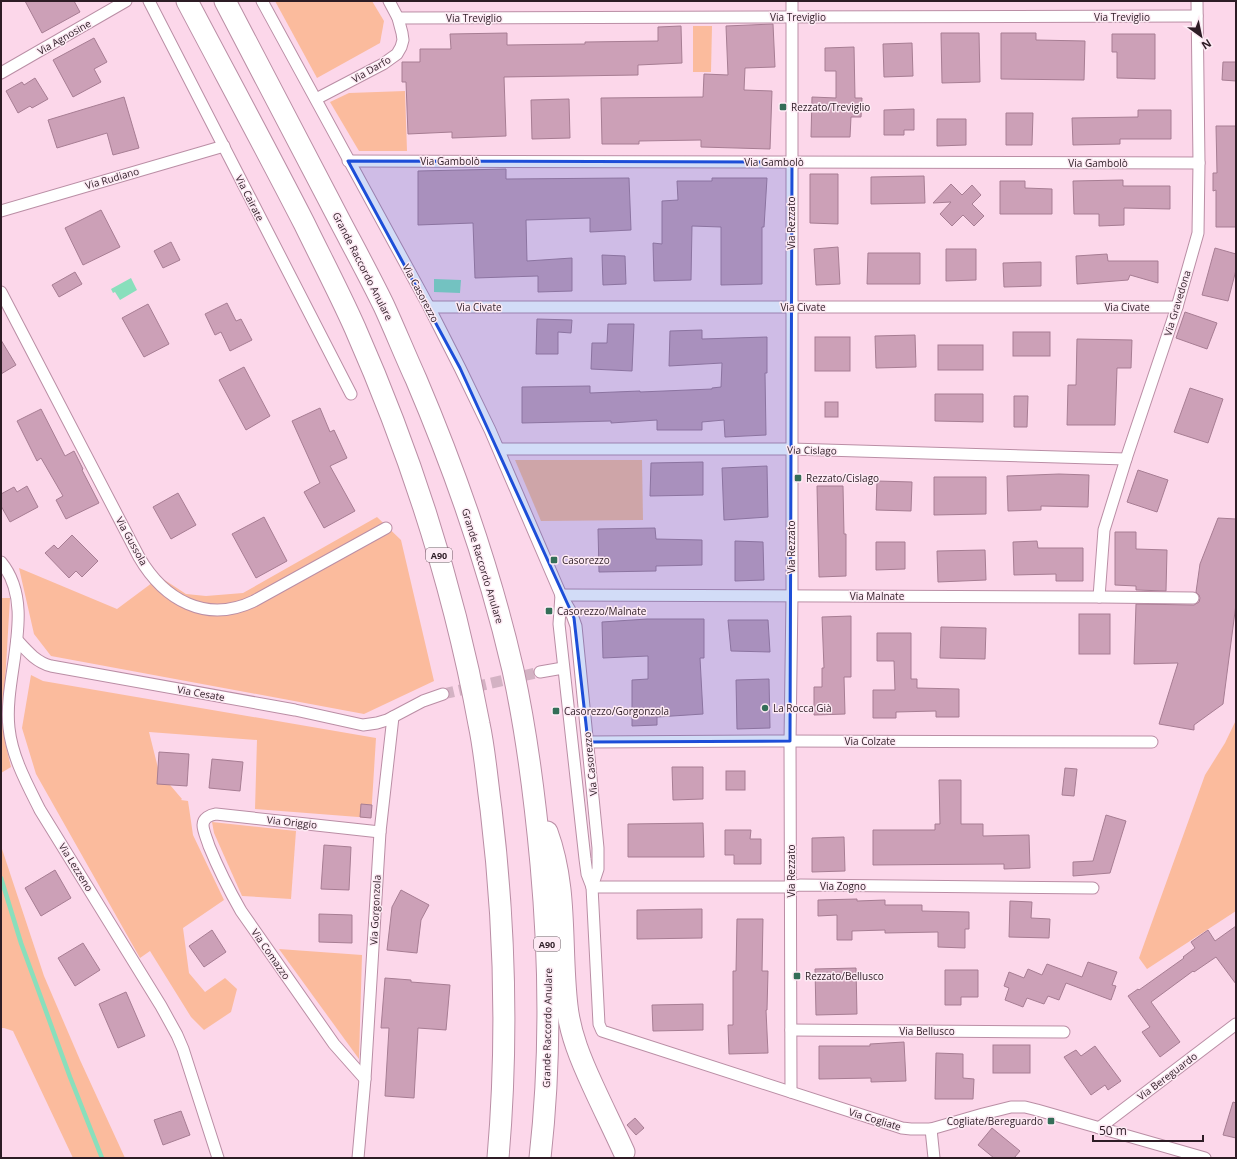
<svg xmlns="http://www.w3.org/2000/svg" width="1237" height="1159" font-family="'Open Sans',sans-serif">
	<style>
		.green { fill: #fbbb9d }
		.water { fill: #89dfbc }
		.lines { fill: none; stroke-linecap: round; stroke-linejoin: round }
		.stream { stroke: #89dfbc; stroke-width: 4.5 }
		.building { fill: #cca0b7; stroke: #a77d93 }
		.minor-tunnel { stroke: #d3b2c3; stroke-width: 11; stroke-dasharray: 11 5.5; stroke-linecap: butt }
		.minor-casing { stroke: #ba8ea5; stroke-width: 13 }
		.motorway-casing { stroke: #ba8ea5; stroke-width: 23 }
		.minor { stroke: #fff; stroke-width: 11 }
		.motorway { stroke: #fff; stroke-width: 21 }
		.marked { fill: #1d4ed8; fill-opacity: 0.2; stroke: #1d4ed8; stroke-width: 3; stroke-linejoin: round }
		.poi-dot { fill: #346e58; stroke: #fdeaf4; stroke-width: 1.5 }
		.labels { text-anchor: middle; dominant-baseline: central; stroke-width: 3; stroke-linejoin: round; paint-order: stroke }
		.shield { fill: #fdeaf4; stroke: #6b5a63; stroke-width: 1 }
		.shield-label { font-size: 9px; font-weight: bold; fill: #2d1c25 }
		.street-label { font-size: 10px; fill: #2d1c25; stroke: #fdeaf4 }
		.poi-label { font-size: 10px; fill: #2d1c25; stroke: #fdeaf4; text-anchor: start }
	</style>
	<rect width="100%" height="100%" fill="#fcd7ea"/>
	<!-- green -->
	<g class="green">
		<path d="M275 1H372L384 21 380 43 317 78Z"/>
		<path d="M693 26H712L711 72H693Z"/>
		<path d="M405 91 407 151H359L330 102 349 93Z"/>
		<path d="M515 460H642L643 520 541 521Z"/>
		<path d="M377 517 401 540 434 681 364 714 51 656 34 634 19 568 117 609 160 577 186 594 206 596 243 593Z"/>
		<path d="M1 598H10L3 717 5 742 11 767 1 773Z"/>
		<path d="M31 675 43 681 376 738 371 818 255 809 257 740 149 732 159 772 182 799 181 800 188 801 193 835 224 900 183 928 189 973 205 992 225 978 237 989 231 1012 204 1030 191 1017 150 951 140 958 36 774 22 728Z"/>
		<path d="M1236 720V911L1147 969 1139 958 1205 775 1225 743Z"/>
		<path d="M212 822 296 831 291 899 242 896 214 833Z"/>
		<path d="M1 846 44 976 80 1060 125 1158H73L13 1031 4 1028H1Z"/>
		<path d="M279 949 362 955 359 1059Z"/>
	</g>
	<!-- water -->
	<g class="water">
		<path d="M131 278 137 290 120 300 115 292 113 293 111 289Z"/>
		<path d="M434 279 461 280 460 293 434 292Z"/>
	</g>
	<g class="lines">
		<!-- stream -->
		<path class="stream" d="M1 878 21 943 70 1077 102 1158"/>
	</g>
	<!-- building -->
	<g class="building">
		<path d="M25 1H74L80 12 42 33Z"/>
		<path d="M773 24 775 67 745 68 744 90 772 91 770 149 701 147V140L639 141V144H602L601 98 703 97 704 74 728 75 726 26Z"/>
		<path d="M681 26 682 63 638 65V75L504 77 506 136 452 138V132L408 134 406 82H402V62H420V49H451L450 34 507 33V45L585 44V42L658 41V27Z"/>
		<path d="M941 33H979L980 82 942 83Z"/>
		<path d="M1001 33H1036V40L1085 41 1084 80 1001 79Z"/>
		<path d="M1112 34H1155V79L1117 78V52H1112Z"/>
		<path d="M94 38 107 62 94 69 101 82 73 97 53 60Z"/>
		<path d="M912 43 913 76 884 77 883 44Z"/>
		<path d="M854 47 855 98H862L861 117H851L850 137H811L812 97 836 98V71H825V48Z"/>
		<path d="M1223 62H1236V81L1222 80Z"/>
		<path d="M35 78 48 99 32 108 30 106 18 113 6 91 22 82 24 85Z"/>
		<path d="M124 97 139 148 113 155 107 133 57 148 48 120Z"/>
		<path d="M569 99 570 138 532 139 531 100Z"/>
		<path d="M914 109V130H904V135H884V110Z"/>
		<path d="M1138 110H1171V139H1120V144L1073 145 1072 118 1138 117Z"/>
		<path d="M1006 113H1033L1032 145H1006Z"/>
		<path d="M937 119H966V145L937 146Z"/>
		<path d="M1216 126H1236V227H1216V190L1213 191V173H1217Z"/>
		<path d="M506 169V179L629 178 631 230 590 232V218L526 220 527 261 572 258V291L538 292V276L475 278 473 223 418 225V171Z"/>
		<path d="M810 174H838V224L810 223Z"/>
		<path d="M924 176 925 203 871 204V177Z"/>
		<path d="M712 178H767L764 227H762V284L721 285V227L692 226 691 280 654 281 653 243 662 244V201L678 200 677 181H712Z"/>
		<path d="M1123 180V186H1170V209L1124 208V225L1099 226V214H1074L1073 181Z"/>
		<path d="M1000 181H1025V188L1052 189V214H1000Z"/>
		<path d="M951 184 962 195 972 185 981 195 972 204 984 216 974 226 963 215 952 226 940 214 951 202 933 203Z"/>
		<path d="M101 210 120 247 83 265 65 228Z"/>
		<path d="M171 242 180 260 163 268 154 251Z"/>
		<path d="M838 247 840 284 816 285 814 249Z"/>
		<path d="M1215 248 1236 254V270L1228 301 1202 295Z"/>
		<path d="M946 249H976V280L946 281Z"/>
		<path d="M868 253H920V284H867Z"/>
		<path d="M1107 254 1108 261H1158V283L1130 275 1128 280 1077 284 1076 256Z"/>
		<path d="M602 255 625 256 626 284 603 285Z"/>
		<path d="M1041 262V286L1004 287 1003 263Z"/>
		<path d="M75 272 82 284 59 297 52 285Z"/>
		<path d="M227 303 236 321 241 319 252 340 230 351 221 332 215 335 205 314Z"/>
		<path d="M148 304 169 344 144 357 122 318Z"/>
		<path d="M1185 312 1217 323 1207 349 1176 338Z"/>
		<path d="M537 319 572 320 571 333 558 332V354H536Z"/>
		<path d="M608 324H634L632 371 591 369 592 343H607Z"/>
		<path d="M702 330V339L767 337V373H765L766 435 725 437 724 420 702 422V430H657V420L611 423V421L522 423V387L590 386V393L640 391V392L712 389V388L721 387 722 363 669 366 670 331Z"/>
		<rect x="1013" y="332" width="37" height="24"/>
		<path d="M915 335 916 367 876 368 875 336Z"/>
		<rect x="815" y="337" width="35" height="34"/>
		<path d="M1077 339 1132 340 1131 368H1117L1115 425H1067L1068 385H1076Z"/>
		<path d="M1 340 16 365 1 374Z"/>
		<rect x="938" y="345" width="45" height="25"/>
		<path d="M244 367 270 416 246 430 219 380Z"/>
		<path d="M1190 388 1223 399 1208 443 1174 432Z"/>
		<path d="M935 394H983V422L935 421Z"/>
		<path d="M1014 396H1028L1027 427H1014Z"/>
		<rect x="825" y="402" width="13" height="15"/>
		<path d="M320 408 330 432 334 430 347 458 330 466 355 511 324 528 304 492 320 483 292 421Z"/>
		<path d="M41 409 65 456 74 451 83 469 82 470 99 503 66 519 56 500 63 496 41 458 37 461 17 421Z"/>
		<path d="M703 462V495L650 496 651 463Z"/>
		<path d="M767 466 768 517 724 520 722 468Z"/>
		<path d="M1138 470 1168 480 1157 512 1127 502Z"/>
		<path d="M1059 474 1089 475 1088 507 1041 506V510L1008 511 1007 476Z"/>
		<path d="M934 477H986V514L934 515Z"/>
		<path d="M877 481 912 482 911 511 876 510Z"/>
		<path d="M27 486 38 507 10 522 1 506V494L14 487 17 492Z"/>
		<path d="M817 486H843L844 534H846V576L819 577Z"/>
		<path d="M178 493 196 525 171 539 153 507Z"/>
		<path d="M264 517 287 561 256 578 232 534Z"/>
		<path d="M1218 518 1236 519V604L1223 704 1194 725V730L1159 724 1178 663 1134 664 1136 604 1194 605 1199 602 1200 598 1199 595 1196 592 1200 564Z"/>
		<path d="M655 528 656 539 702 540V565L656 566V571L599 572 598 529Z"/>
		<path d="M1115 532H1136V549L1167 550 1166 591 1136 590V586L1115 585Z"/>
		<path d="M72 535 98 561 82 577 76 571 69 578 45 553 54 545 58 549Z"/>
		<path d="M735 541 763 542 764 580 735 581Z"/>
		<path d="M1037 541 1038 548H1083V581H1056V574L1014 575 1013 542Z"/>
		<path d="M876 542H905V569L876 570Z"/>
		<path d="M985 550 986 580 938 582 937 551Z"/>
		<rect x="1079" y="614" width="31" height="40"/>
		<path d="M851 616V677H844L845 714 814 715V687H822V668H824L822 617Z"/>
		<path d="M647 619H704V658H700L703 714 657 717V725L632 726V680L648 679V656L603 658 602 622Z"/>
		<path d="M728 620H768L770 652 731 651Z"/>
		<path d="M941 627 986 628 985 659 940 658Z"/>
		<path d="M877 633H911V679H917V688L959 689V717H936V711L896 712V718H873V690H895L894 661H877Z"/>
		<path d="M769 679 770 728 737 729 736 680Z"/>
		<path d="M159 752 189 754 187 786 157 784Z"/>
		<path d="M212 759 243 762 240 791 209 788Z"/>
		<path d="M672 767H703V799L673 800Z"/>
		<path d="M1065 768 1077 769 1074 796 1062 795Z"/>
		<rect x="726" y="771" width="19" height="19"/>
		<path d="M939 780H961V824H983V836L1029 835 1030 868 1004 869V864L873 865V830H935V824H940Z"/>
		<path d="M361 804 372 805 371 818 360 817Z"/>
		<path d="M1106 815 1126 821 1110 873 1073 876V862L1093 861Z"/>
		<path d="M703 823 704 857H628V824Z"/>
		<path d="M725 830H751L750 839H761V864H734V855H725Z"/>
		<path d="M844 837 845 871 812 872V838Z"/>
		<path d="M324 845 351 847 349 890 321 889Z"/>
		<path d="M55 870 71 898 41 916 25 888Z"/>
		<path d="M401 890 429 905 421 920 417 953 387 950 392 907Z"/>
		<path d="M857 899V901L885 900V905H922V911L969 912V929H965V948L938 947V932L885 933V930L852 931V940H837V915L818 916V900Z"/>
		<path d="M1010 901 1032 902 1031 918 1050 919 1049 938 1009 937Z"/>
		<path d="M702 909V938L637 939V910Z"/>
		<path d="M319 914 352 915V943L319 942Z"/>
		<path d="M737 919H763L762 971H768L767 1010H766L768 1053 729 1054 728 1025H733V971H736Z"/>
		<path d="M1236 926V984L1216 957 1194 972 1193 971 1151 1002 1180 1042 1160 1057 1142 1032 1150 1027 1128 996 1138 989 1139 990 1184 958 1183 957 1195 948 1191 942 1208 930 1215 941Z"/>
		<path d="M212 930 226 952 204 967 189 946Z"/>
		<path d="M83 943 100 970 75 986 58 958Z"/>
		<path d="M1088 962 1117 972 1112 985 1116 986 1111 1000 1066 983 1059 1000 1048 996 1044 1004 1027 998 1023 1007 1005 1000 1009 988 1004 986 1009 972 1024 978 1028 969 1042 975 1047 964 1082 977Z"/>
		<path d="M856 968 857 1014 816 1015 815 969Z"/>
		<path d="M945 970H978V997H961V1005H945Z"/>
		<path d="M385 978 411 980V982L450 985 446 1030 418 1028 414 1098 385 1096 389 1028H381Z"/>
		<path d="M126 992 145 1036 118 1048 99 1004Z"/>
		<path d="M703 1004V1030L653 1031 652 1005Z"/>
		<path d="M904 1042 906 1081 871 1082V1078L819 1079V1046H870V1044Z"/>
		<rect x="993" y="1045" width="37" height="28"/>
		<path d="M1095 1046 1121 1081 1108 1090 1105 1085 1091 1095 1064 1057 1076 1050 1081 1056Z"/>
		<path d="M936 1053 963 1054V1078L974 1079 973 1099H935Z"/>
		<path d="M1233 1102 1236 1103V1138L1223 1135Z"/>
		<path d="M181 1111 190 1135 163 1145 154 1120Z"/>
		<path d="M635 1118 644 1128 636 1135 627 1125Z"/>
		<path d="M992 1128 1020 1151 1014 1158H994L978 1145Z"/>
	</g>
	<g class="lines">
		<!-- minor-tunnel -->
		<path class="minor-tunnel" d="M443 694 540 672"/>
		<!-- minor casing -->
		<g class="minor-casing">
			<g id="minor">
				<path d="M149 1 351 394"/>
				<path d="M262 1 429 307 460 368 490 430 561 595 571 612 576 626 598 848V869L592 887"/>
				<path d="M398 18 1197 16"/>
				<path d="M1 73 126 1"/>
				<path d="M316 99 383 64 397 54 401 47 403 40 402 33 398 18 389 1"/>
				<path d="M348 161 1199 163"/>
				<path d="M1 211 224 146"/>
				<path d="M1 292 139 557C164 600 206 624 254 601L386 528"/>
				<path d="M429 307H1177"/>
				<path d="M499 449H791L1126 459"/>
				<path d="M1 562C38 607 3 675 9 728 12 757 27 784 40 810L161 1006 177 1035 183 1049 218 1158"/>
				<path d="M561 595 559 624 585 859 587 874 592 887 599 1024 602 1031 902 1128 911 1129H931L983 1114 1011 1107H1025L1037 1110 1205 1158"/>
				<path d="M561 595 1099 597 1193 598"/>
				<path d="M1099 597 1104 530 1126 459 1177 307 1198 233 1199 163 1197 1"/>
				<path d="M17 640C27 651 36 662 51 666L295 710 363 725 377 723 387 720 423 701 443 694"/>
				<path d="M540 672 563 668"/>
				<path d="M588 742 782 741 1152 742"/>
				<path d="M592 887H791L800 885 1093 888"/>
				<path d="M791 1030 1064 1032"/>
				<path d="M365 1079 334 1044 241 911C229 890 218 868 209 846 207 839 203 831 203 825 203 818 210 815 216 814L380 832"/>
				<path d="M791 1092 790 741 792 596V1"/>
				<path d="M1099 1128 1236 1024"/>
				<path d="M931 1129 934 1158"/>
				<path d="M358 1158 365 1079 380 832 393 717"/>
			</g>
		</g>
		<!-- motorway casing -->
		<g class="motorway-casing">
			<g id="motorway">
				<path d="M187 1C226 75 266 149 304 223 321 258 339 292 355 328 411 455 454 588 479 724 485 752 487 781 491 809 505 925 508 1042 498 1158"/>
				<path d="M225 1C260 68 295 135 330 202 348 237 367 271 384 306 395 330 405 355 416 379 456 473 490 570 513 670 527 734 535 799 541 864 550 962 551 1060 540 1158"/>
				<path d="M547 832C568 889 560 947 567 1006 570 1034 581 1060 593 1086 603 1108 614 1130 624 1152"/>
			</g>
		</g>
		<!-- minor -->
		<use href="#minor" class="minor"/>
		<!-- motorway -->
		<use href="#motorway" class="motorway"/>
	</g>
	<!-- marked area -->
	<path class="marked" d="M348 161 792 162 790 741 588 742 574 618 460 368Z"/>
	<!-- markers -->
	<g class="poi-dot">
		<rect x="779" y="103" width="8" height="8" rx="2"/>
		<rect x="794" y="474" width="8" height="8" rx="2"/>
		<rect x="550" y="556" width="8" height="8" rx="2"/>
		<rect x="545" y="607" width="8" height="8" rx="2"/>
		<circle cx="765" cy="708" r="4"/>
		<rect x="552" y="707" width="8" height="8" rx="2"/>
		<rect x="793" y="972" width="8" height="8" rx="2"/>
		<rect x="1047" y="1117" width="8" height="8" rx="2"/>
	</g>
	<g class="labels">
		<!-- shield labels -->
		<g class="shield">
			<rect x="426" y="548" width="26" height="14" rx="3"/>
			<rect x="534" y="937" width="26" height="14" rx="3"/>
		</g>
		<g class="shield-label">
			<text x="439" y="555">A90</text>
			<text x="547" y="944">A90</text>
		</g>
		<!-- street labels -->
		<g class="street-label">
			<text x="798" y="17">Via Treviglio</text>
			<text x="1122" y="17">Via Treviglio</text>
			<text x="474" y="18">Via Treviglio</text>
			<text transform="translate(64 37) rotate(-30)">Via Agnosine</text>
			<text transform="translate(371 69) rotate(-30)">Via Darfo</text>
			<text x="450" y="161">Via Gambolò</text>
			<text x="774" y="162">Via Gambolò</text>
			<text x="1098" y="163">Via Gambolò</text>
			<text transform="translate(112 178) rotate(-16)">Via Rudiano</text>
			<text transform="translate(250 198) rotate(63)">Via Cairate</text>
			<text transform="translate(791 223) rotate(-90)">Via Rezzato</text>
			<text transform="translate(363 266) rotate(63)">Grande Raccordo Anulare</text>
			<text transform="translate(421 293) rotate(62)">Via Casorezzo</text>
			<text transform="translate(1177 303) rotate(-73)">Via Gravedona</text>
			<text x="479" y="307">Via Civate</text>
			<text x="803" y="307">Via Civate</text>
			<text x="1127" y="307">Via Civate</text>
			<text transform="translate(812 450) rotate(1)">Via Cislago</text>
			<text transform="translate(132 541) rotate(61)">Via Gussola</text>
			<text transform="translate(791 547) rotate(-90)">Via Rezzato</text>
			<text transform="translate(483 566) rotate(73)">Grande Raccordo Anulare</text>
			<text x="877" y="596">Via Malnate</text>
			<text transform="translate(201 693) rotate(10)">Via Cesate</text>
			<text x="870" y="741">Via Colzate</text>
			<text transform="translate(590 764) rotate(-96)">Via Casorezzo</text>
			<text transform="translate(292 822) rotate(6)">Via Origgio</text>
			<text transform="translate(76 867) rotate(58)">Via Lezzeno</text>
			<text transform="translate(791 871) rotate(-90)">Via Rezzato</text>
			<text x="843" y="886">Via Zogno</text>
			<text transform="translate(375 910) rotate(-87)">Via Gorgonzola</text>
			<text transform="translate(271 954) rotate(55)">Via Comazzo</text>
			<text transform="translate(547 1028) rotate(-89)">Grande Raccordo Anulare</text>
			<text x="927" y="1031">Via Bellusco</text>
			<text transform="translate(1167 1076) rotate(-37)">Via Bereguardo</text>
			<text transform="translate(875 1119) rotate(17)">Via Cogliate</text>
		</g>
		<!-- poi labels -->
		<g class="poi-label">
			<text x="791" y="107">Rezzato/Treviglio</text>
			<text x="806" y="478">Rezzato/Cislago</text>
			<text x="562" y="560">Casorezzo</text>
			<text x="557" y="611">Casorezzo/Malnate</text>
			<text x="773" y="708">La Rocca Già</text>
			<text x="564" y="711">Casorezzo/Gorgonzola</text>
			<text x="805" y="976">Rezzato/Bellusco</text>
			<text x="1043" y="1121" text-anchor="end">Cogliate/Bereguardo</text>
		</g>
	</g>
	<!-- border -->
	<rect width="1237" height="1159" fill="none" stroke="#2d1c25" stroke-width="4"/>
	<!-- north arrow -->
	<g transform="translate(1201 36) rotate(147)" stroke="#fdeaf4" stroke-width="3" paint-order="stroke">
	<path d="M0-3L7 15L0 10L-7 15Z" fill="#2d1c25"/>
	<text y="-6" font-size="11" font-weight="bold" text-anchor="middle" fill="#2d1c25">N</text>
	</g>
	<!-- scale -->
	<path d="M1093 1135v6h110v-6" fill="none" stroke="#2d1c25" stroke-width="2"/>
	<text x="1099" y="1135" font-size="12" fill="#2d1c25" stroke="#fdeaf4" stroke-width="3" paint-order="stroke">50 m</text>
</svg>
